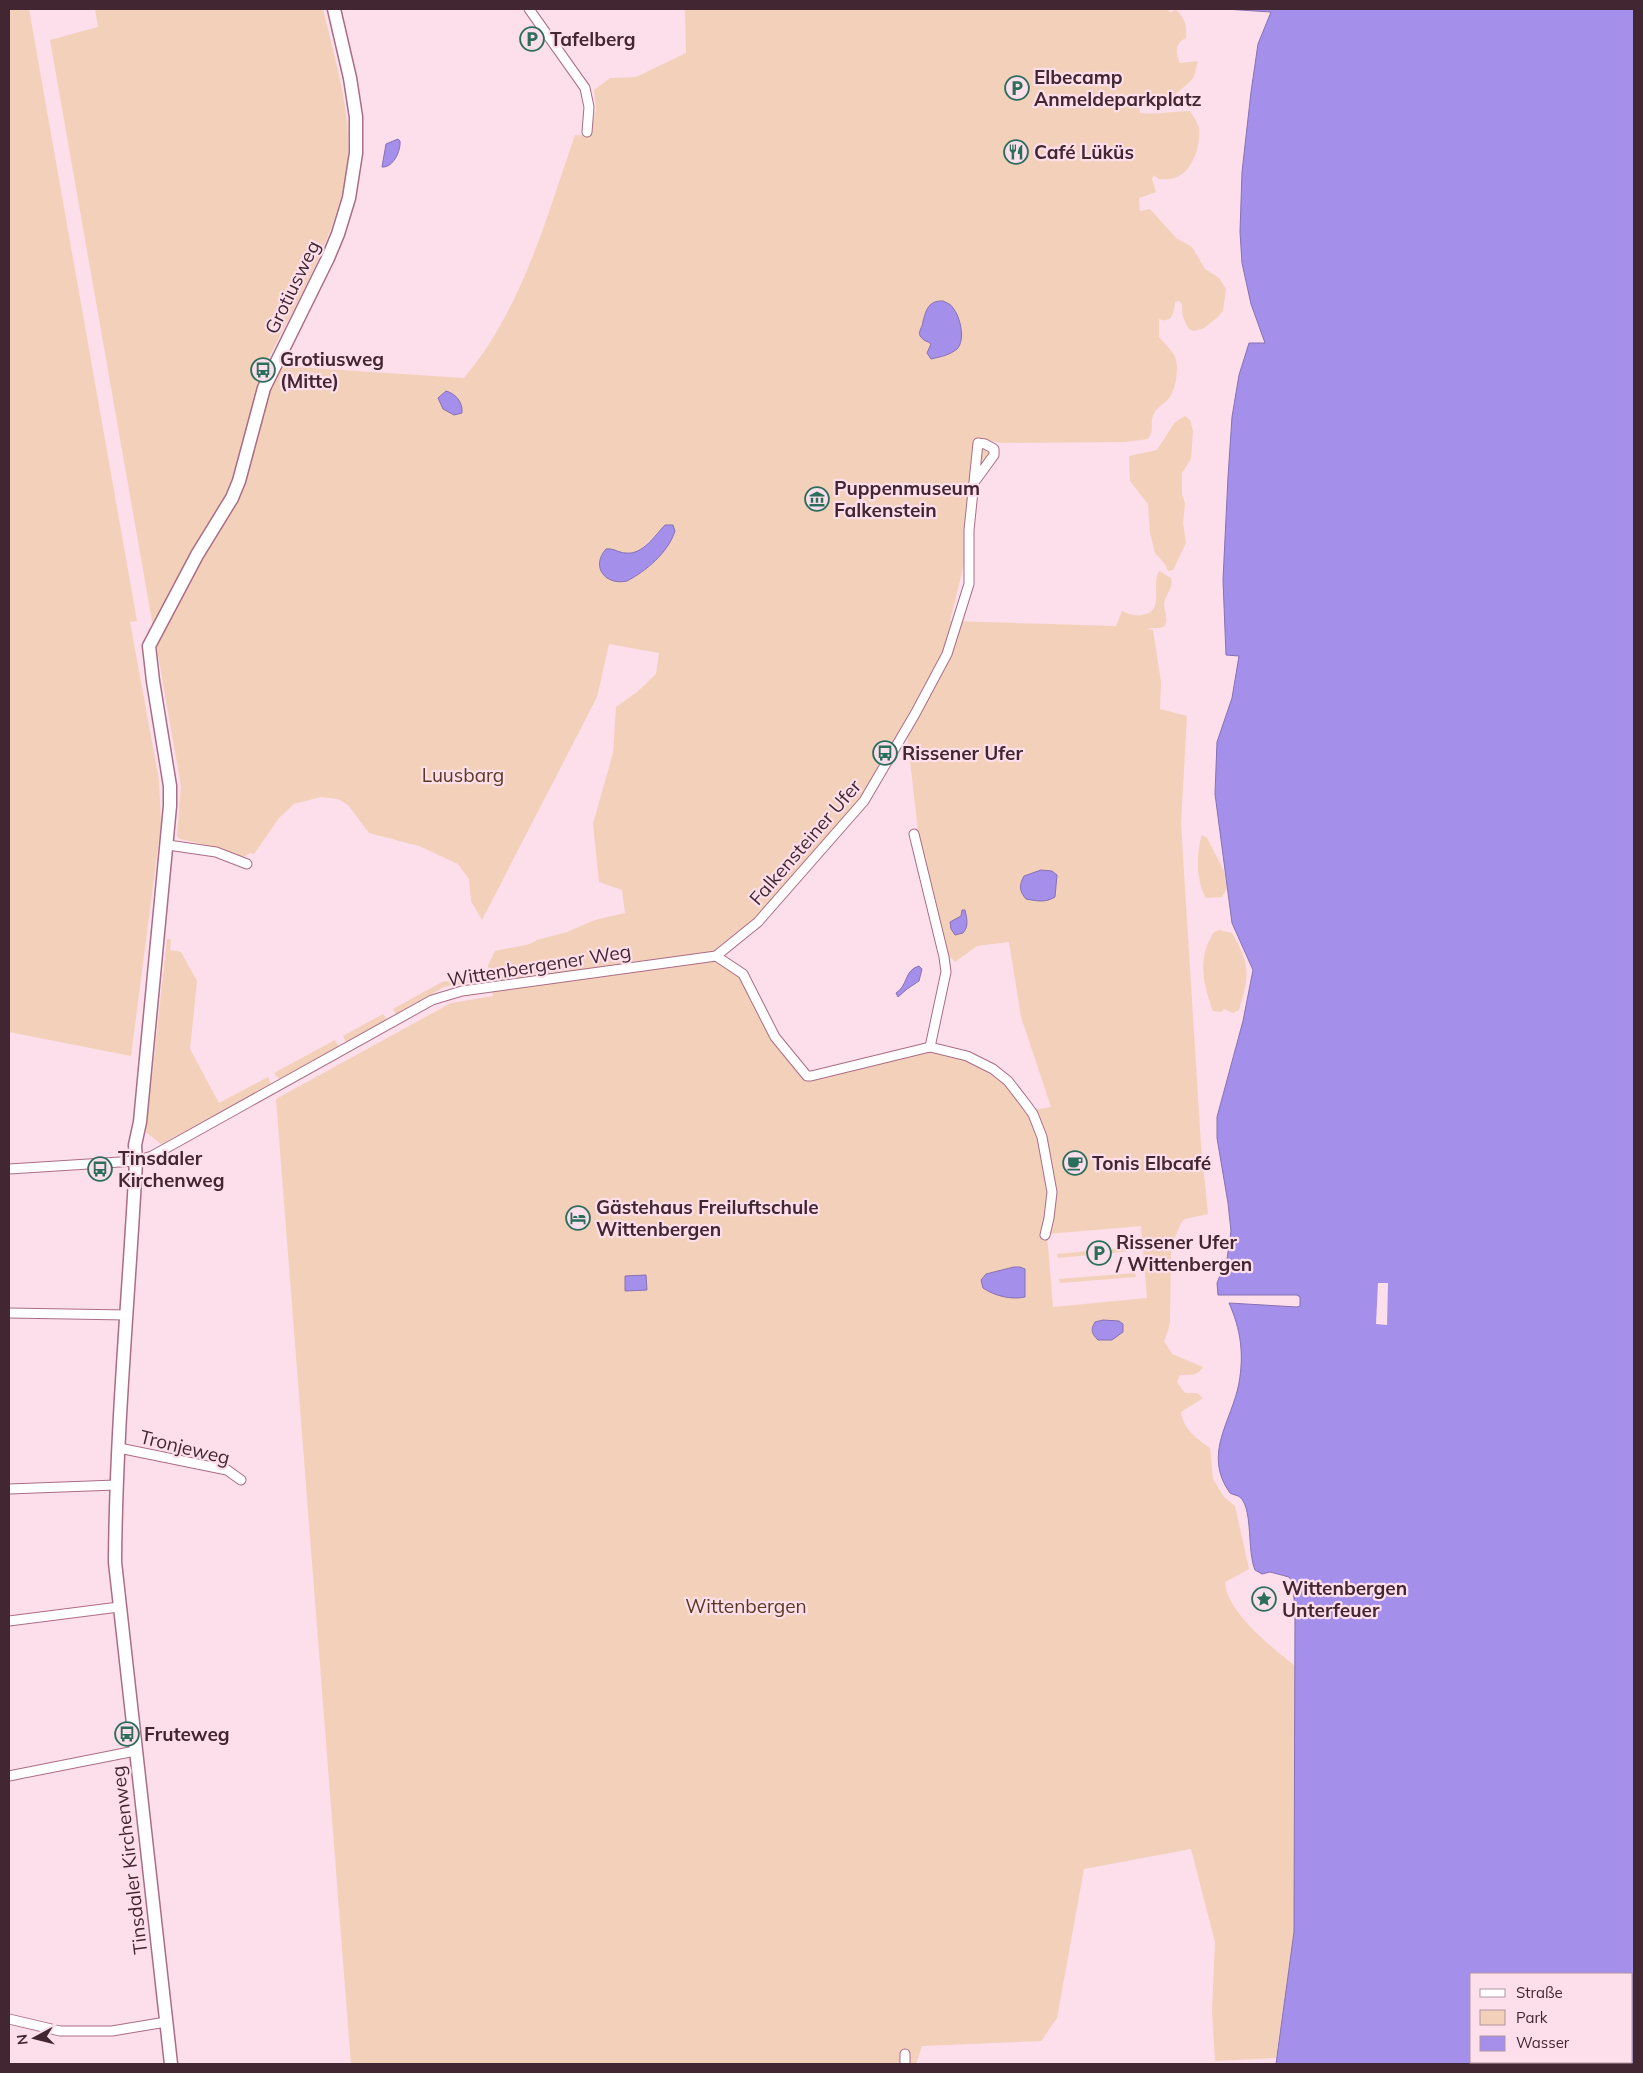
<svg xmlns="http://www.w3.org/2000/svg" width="1643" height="2073" font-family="Mulish,sans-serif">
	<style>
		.green { fill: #f3d0ba; fill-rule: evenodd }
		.water { fill: #a48feb; stroke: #8770b4; fill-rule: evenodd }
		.pier { fill: #fcdfea }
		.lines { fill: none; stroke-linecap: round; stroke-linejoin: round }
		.street-casing { stroke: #ab6c86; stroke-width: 11 }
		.secondary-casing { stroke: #ab6c86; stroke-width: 15 }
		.street { stroke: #fff; stroke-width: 9 }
		.secondary { stroke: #fff; stroke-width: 12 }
		.labels { text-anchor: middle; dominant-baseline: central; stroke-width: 4.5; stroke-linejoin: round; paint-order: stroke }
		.poi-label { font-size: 19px; font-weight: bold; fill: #422732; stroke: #fcdfea; text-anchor: start }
		.street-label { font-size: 19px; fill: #422732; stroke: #fcdfea }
		.park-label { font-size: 19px; fill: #5c371e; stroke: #fcdfea }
	</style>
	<rect width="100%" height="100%" fill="#fcdfea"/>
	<!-- green -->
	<g class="green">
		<path d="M9 9H29L137 621 130 622 159 780 161 824 131 1056 9 1032Z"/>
		<path d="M95 9H323C334 56 350 106 348 155 346 220 294 307 265 365L464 378C522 309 546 219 575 135L590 136 596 109 594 90 610 78 636 77 686 53 685 9H1168L1169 12H1172L1175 9C1185 18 1187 25 1186 38 1175 43 1175 53 1180 63L1198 61C1196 66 1196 71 1194 76 1194 80 1168 100 1162 106H1139L1140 113C1157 115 1173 111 1190 111 1193 116 1198 123 1199 128 1201 146 1192 173 1174 178 1170 180 1163 179 1158 179L1154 175 1152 179 1156 192 1139 198 1140 211 1150 209 1176 238 1192 247 1205 269 1219 278 1226 289 1223 311 1218 317 1204 328 1194 331 1189 329C1183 320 1182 314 1182 304L1179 301 1175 302C1174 313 1172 324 1159 319V337C1162 340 1172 351 1174 355 1180 364 1176 388 1170 397 1166 403 1158 406 1154 413 1149 423 1155 430 1148 439L1125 442 1001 443 984 440 983 449 991 451V454L980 468 966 556 950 621 1116 626 1122 611C1130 615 1138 617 1146 614 1164 609 1151 584 1159 571L1171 578C1174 588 1165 595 1164 604 1164 611 1170 623 1163 627 1159 629 1152 627 1147 629L1153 630 1161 682 1160 709 1187 716 1181 824 1201 1145 1208 1214 1185 1219 1181 1223 1171 1247 1170 1322 1168 1331 1164 1341 1172 1354 1203 1367C1198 1376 1190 1375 1180 1375L1177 1382 1185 1393H1197L1203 1398 1181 1412C1183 1429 1197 1439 1210 1448L1213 1479 1224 1497 1235 1506 1249 1569 1225 1582C1226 1612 1273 1648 1295 1666L1294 1932 1276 2058 1215 2061 1212 2011 1215 1942 1191 1849 1084 1869 1057 2018 1041 2041 922 2046 916 2064H351L276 1099 451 1003 493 996 488 965 495 951 530 944 537 940 567 932 595 920 625 913 622 890 599 882 593 824 613 753 616 707 637 692 656 674 659 653 609 644 597 697 482 920 471 901 469 879 458 864 419 846 369 833 348 805 338 799 321 797 294 804 279 818 254 854 250 853 243 857 220 848 180 839 177 836 181 786 50 40 98 27ZM924 313H956L961 338 958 348 946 355 931 359V344C924 335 922 324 924 313ZM665 525H673L675 531C668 553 647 571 627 581L604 576C599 569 596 560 603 553L617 550 625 554 639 551ZM906 726 918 831 949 956 955 962 977 946 1009 942 1021 1017 1051 1107 1027 1111 1004 1081 973 1060 933 1049 810 1078 772 1038 742 975 713 954 757 919 868 795ZM1141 1226 1147 1298 1053 1307 1047 1234Z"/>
		<path d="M1185 416 1190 420 1193 431 1191 459 1182 473V494L1185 503 1183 523 1186 543 1173 570 1168 571 1165 564 1155 553 1150 533 1148 504 1130 481 1129 456 1157 450 1175 422Z"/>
		<path d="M1202 835 1207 838 1224 871 1227 888 1222 897 1206 898C1196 882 1196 852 1202 835Z"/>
		<path d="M1219 930 1232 933C1250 964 1250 976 1239 1010L1233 1013 1224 1009 1221 1012 1213 1011C1203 982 1197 959 1214 932Z"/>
		<path d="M167 939H171L170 950 181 952 197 981 190 1049 219 1103 268 1077 271 1084 161 1144 146 1132Z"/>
		<path d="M482 975 479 981 444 987 396 1014 393 1009 442 982Z"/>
		<path d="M383 1014 387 1020 346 1042 343 1036Z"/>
		<path d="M335 1040 339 1047 279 1079 274 1073Z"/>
		<path d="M1131 1247 1132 1251 1058 1258 1057 1254Z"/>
		<path d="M1135 1273 1136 1277 1060 1283 1059 1279Z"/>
	</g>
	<!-- water -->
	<g class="water">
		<path d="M1225 9H1634V2064H1276L1294 1932 1295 1607 1292 1582 1289 1577 1270 1572 1262 1574 1255 1570C1247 1551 1253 1512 1241 1498 1238 1495 1233 1495 1230 1493 1202 1454 1232 1421 1239 1383 1244 1354 1241 1330 1229 1303L1297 1307 1300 1306V1297L1297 1295H1218L1217 1283 1227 1259 1231 1231 1228 1203 1217 1138V1117L1243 1021 1253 970 1232 923 1215 794 1217 742 1232 698 1239 656 1226 655 1223 580 1228 477 1232 417 1239 375 1249 343H1265L1251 304 1242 263 1240 232 1242 172 1251 92 1258 44 1271 12ZM1472 1974H1632V2062H1472Z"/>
		<path d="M398 139 400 141C401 151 393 168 382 167L386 144Z"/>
		<path d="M943 301C947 303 951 304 953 308 960 316 966 340 957 349 950 355 940 357 931 359L927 353 931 344C928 341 923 341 921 337 918 334 920 330 922 326 925 313 927 300 943 301Z"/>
		<path d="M446 391C456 394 463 402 462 413L454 415 443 409 438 398Z"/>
		<path d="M665 525H673L675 531C668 553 646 571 627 581 606 586 590 567 606 549 614 548 619 553 626 553 643 555 655 535 665 525Z"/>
		<path d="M1041 870 1052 871 1057 875 1055 897C1045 903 1037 901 1026 899 1019 891 1019 885 1024 876Z"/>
		<path d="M962 910H965C967 919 969 926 963 933L955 935 951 929 950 922 961 916Z"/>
		<path d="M919 966 922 969 919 981 907 989 898 997 896 993C908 986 904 970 919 966Z"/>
		<path d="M1014 1267H1020L1025 1269V1297C1011 1300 995 1296 983 1288L981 1280 986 1274Z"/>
		<path d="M646 1275 647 1290 625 1291V1276Z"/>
		<path d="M1103 1320 1119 1321 1123 1324V1332L1112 1340H1098C1092 1334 1090 1330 1095 1322Z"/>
	</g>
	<!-- pier -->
	<path class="pier" d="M1378 1283H1388L1387 1325 1376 1324Z"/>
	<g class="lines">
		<!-- street casing -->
		<g class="street-casing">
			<g id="street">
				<path d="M529 9 585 88 589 107 587 132"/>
				<path d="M914 834 944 957 946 972 930 1047"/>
				<path d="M168 845 216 852 247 864"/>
				<path d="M716 956 758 922 864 801 915 714 947 654 969 584V530L978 443 985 444 994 449V455L975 481"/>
				<path d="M9 1169 136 1161 152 1156 432 1000 462 991 716 956 743 974 775 1037 807 1076H811L930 1047 967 1056 993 1069 1008 1081 1025 1103 1033 1114 1042 1137 1052 1192 1049 1218 1045 1235"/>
				<path d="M9 1313 127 1315"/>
				<path d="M119 1448 227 1470 241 1480"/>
				<path d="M9 1489 116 1485"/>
				<path d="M9 1621 119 1607"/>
				<path d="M9 1776 135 1751"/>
				<path d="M9 2019 60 2031H112L166 2022"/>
				<path d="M905 2054V2064"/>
			</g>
		</g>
		<!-- secondary casing -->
		<g class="secondary-casing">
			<path id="secondary" d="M171 2064 115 1562C116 1428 129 1294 136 1161L135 1145 140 1122 170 806V786L153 681 149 646 197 555 232 498 239 481 264 388 328 258 338 234 349 198 356 153V117L350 78 334 9"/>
		</g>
		<!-- street -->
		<use href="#street" class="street"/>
		<!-- secondary -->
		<use href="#secondary" class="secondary"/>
	</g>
	<!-- icons -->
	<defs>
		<g id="parking-ring" transform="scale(1.25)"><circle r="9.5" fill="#fcdfea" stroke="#2c6d5c" stroke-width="1.5"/><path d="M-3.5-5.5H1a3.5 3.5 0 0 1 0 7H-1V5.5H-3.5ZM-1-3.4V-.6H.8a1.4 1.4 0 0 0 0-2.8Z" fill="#2c6d5c"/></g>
		<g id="restaurant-ring" transform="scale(1.25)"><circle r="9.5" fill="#fcdfea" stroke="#2c6d5c" stroke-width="1.5"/><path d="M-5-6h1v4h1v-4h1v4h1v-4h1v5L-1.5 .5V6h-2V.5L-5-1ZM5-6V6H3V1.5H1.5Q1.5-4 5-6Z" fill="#2c6d5c"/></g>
		<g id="bus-ring" transform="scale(1.25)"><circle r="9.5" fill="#fcdfea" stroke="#2c6d5c" stroke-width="1.5"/><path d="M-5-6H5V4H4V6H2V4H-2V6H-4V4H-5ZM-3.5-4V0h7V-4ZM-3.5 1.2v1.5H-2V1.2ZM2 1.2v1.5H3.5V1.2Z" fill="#2c6d5c"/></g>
		<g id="museum-ring" transform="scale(1.25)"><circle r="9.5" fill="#fcdfea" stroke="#2c6d5c" stroke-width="1.5"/><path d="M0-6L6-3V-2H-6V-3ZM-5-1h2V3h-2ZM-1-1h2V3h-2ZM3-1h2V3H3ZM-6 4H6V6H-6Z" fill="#2c6d5c"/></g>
		<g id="cafe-ring" transform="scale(1.25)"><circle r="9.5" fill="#fcdfea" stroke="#2c6d5c" stroke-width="1.5"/><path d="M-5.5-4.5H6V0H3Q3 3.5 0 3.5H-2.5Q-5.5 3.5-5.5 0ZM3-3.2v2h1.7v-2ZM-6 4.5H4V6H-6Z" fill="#2c6d5c"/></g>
		<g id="hotel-ring" transform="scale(1.25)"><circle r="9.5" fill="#fcdfea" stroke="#2c6d5c" stroke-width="1.5"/><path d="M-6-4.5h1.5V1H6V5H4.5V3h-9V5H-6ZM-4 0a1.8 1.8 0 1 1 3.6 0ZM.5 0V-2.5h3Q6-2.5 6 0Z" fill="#2c6d5c"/></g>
		<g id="sight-ring" transform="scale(1.25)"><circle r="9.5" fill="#fcdfea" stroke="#2c6d5c" stroke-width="1.5"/><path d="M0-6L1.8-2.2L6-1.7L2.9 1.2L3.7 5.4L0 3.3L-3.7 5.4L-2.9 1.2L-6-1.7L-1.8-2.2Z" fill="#2c6d5c"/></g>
	</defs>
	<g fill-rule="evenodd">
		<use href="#parking-ring" x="532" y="39"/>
		<use href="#parking-ring" x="1017" y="88"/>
		<use href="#restaurant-ring" x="1016" y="152"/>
		<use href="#bus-ring" x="263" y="370"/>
		<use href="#museum-ring" x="817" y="499"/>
		<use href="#bus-ring" x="885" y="753"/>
		<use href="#cafe-ring" x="1075" y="1163"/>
		<use href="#bus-ring" x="100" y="1169"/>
		<use href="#hotel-ring" x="578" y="1218"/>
		<use href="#parking-ring" x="1099" y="1253"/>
		<use href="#sight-ring" x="1264" y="1599"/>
		<use href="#bus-ring" x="127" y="1734"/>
	</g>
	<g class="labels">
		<!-- poi labels -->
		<g class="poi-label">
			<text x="550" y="39">Tafelberg</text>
			<text x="1034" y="77">Elbecamp<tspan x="1034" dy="22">Anmeldeparkplatz</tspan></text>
			<text x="1034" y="152">Café Lüküs</text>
			<text x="280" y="359">Grotiusweg<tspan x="280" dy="22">(Mitte)</tspan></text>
			<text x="834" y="488">Puppenmuseum<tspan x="834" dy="22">Falkenstein</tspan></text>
			<text x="902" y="753">Rissener Ufer</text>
			<text x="118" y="1158">Tinsdaler<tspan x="118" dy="22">Kirchenweg</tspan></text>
			<text x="1092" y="1163">Tonis Elbcafé</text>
			<text x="596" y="1207">Gästehaus Freiluftschule<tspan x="596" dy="22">Wittenbergen</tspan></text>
			<text x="1116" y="1242">Rissener Ufer<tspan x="1116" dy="22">/ Wittenbergen</tspan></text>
			<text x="1282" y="1588">Wittenbergen<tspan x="1282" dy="22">Unterfeuer</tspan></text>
			<text x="144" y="1734">Fruteweg</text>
		</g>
		<!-- street labels -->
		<g class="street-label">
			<text transform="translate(292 287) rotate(-64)">Grotiusweg</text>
			<text transform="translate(805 842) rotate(-49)">Falkensteiner Ufer</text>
			<text transform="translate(539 965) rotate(-9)">Wittenbergener Weg</text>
			<text transform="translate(185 1447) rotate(14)">Tronjeweg</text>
			<text transform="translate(129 1860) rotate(-97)">Tinsdaler Kirchenweg</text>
		</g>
		<!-- park labels -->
		<g class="park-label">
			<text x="463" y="775">Luusbarg</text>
			<text x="746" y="1606">Wittenbergen</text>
		</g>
	</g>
	<!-- border -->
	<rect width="1643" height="2073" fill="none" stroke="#422732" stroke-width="20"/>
	<!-- legend -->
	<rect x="1470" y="1973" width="162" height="90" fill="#fcdfea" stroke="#b295a0"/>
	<rect x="1480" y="1989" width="25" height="8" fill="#ffffff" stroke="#b295a0"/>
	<text x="1516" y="1998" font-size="15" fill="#422732">Straße</text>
	<rect x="1480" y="2010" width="25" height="15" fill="#f3d0ba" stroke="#b295a0"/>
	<text x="1516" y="2023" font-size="15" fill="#422732">Park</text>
	<rect x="1480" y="2036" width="25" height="15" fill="#a48feb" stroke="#b295a0"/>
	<text x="1516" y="2048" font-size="15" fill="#422732">Wasser</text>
	<!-- north arrow -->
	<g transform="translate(35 2038) rotate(263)" stroke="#fcdfea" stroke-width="4" paint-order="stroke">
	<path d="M0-4L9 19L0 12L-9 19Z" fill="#422732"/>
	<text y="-8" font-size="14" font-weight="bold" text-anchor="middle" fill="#422732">N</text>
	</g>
</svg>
